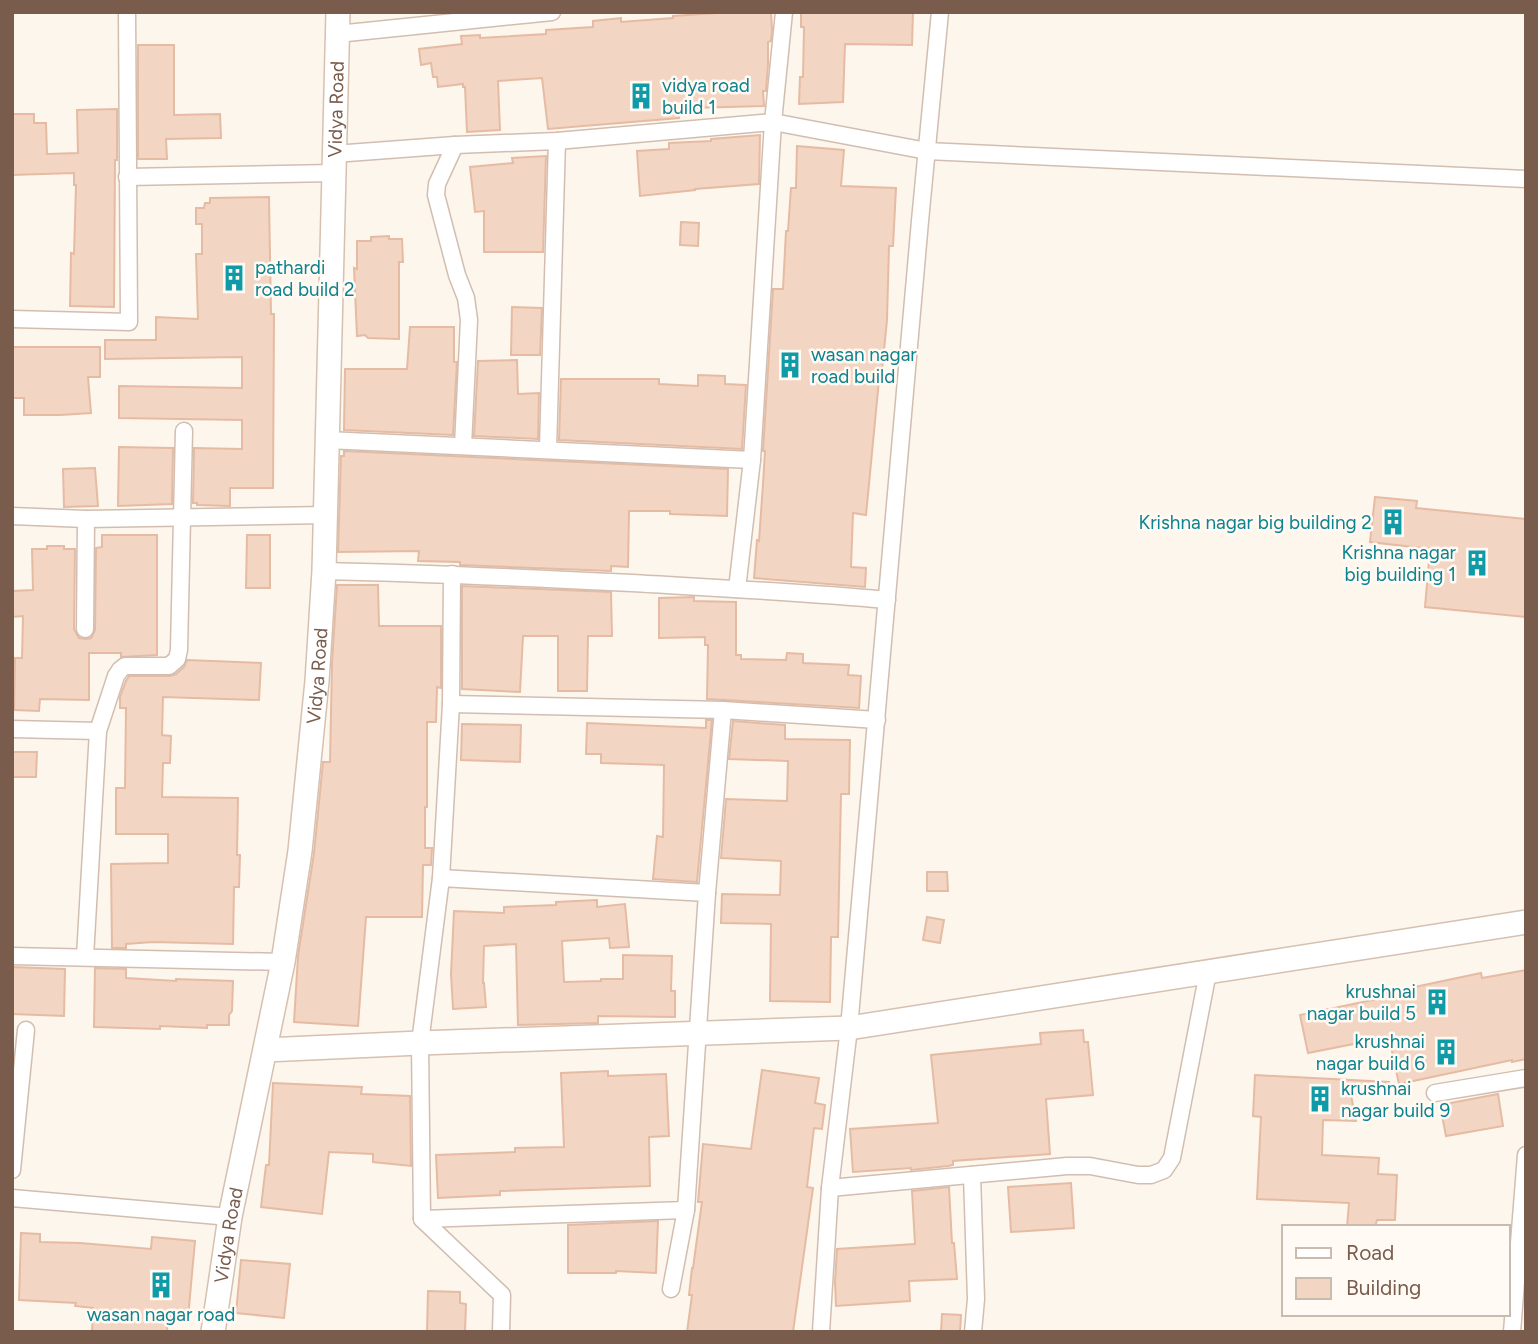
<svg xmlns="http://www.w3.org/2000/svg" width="1538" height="1344" font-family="Figtree,sans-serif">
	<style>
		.building { fill: #f3d5c3; stroke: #e6bba3; stroke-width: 2 }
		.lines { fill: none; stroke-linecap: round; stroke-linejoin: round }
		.street-casing { stroke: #d1beb0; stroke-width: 19 }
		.secondary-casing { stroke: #d6c0b0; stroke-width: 26 }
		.street { stroke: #fff; stroke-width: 16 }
		.secondary { stroke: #fff; stroke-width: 23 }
		.labels { text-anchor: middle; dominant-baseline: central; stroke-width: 5; stroke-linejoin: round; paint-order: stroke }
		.culture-label { font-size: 19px; fill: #0d838f; stroke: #fffaf3; text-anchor: start }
		.street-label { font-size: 19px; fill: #7a5c4d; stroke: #fffaf3 }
	</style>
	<rect width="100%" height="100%" fill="#fdf6ec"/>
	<!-- building -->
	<g class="building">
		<path d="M731 12H771L772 30 771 41 768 42V64L766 91H763L764 106 692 108 693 110 678 112 679 118 548 129 542 78 498 81 500 130 467 132 465 87H463V84L438 87 437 77H433L431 63 421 65 419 49 462 44 461 36 480 35V38L546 34V30L593 27V21L621 18V22L673 18V16Z"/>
		<path d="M801 12H913L912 45 845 44 843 102 799 104 800 77H803L804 27H801Z"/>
		<path d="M138 45H174V115L220 114 221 138 166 139 167 159H138Z"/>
		<path d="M117 109V160H115L114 307 70 306 71 253 74 254 76 185H74V173L12 175V114H34V123H46L47 154 78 153 77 110Z"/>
		<path d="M760 135 759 184 695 189V190L640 196 637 151 669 149V143L711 141V139Z"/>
		<path d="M797 146 844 150 841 186 896 188 893 246H889L887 320 881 380H879L866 515 853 513 851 567 866 568 865 587 754 578 757 540 759 541 763 484 765 451H763L773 289H783L786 231H788L791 188H796Z"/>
		<path d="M546 156 543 252H484V211L475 212 470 167 513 163 512 158Z"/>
		<path d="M269 197 271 314H274L273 488H230V506L197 505V503H193L194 448 242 449V420L119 418V386L242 388V357L105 359V340H156V317L198 319 196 254H202V224H196V208H204L205 203H210V198Z"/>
		<path d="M681 222 699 223 698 246 680 245Z"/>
		<path d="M389 236V239H402L403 262H399V339L368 338 365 335 357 336 354 268 357 269V241H371V237Z"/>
		<path d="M512 307 542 308 540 355H511Z"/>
		<path d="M410 327H454V362H457L453 435 344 430 345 369H407Z"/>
		<path d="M12 347H100V377H88L91 413 60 415H24V398H12Z"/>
		<path d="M517 360 518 394 539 393 538 439 474 436 478 361Z"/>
		<path d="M698 375 725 376V384L746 385 742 449 559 440 561 379H659V384L698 386Z"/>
		<path d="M119 447 173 448 172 504 118 506Z"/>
		<path d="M344 451 728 469 727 516 670 514V511H629L628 567 611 566V571L460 565V562L418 561 419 551 338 552 341 456H344Z"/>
		<path d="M95 468 98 506 64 507 63 469Z"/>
		<path d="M1375 497 1417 501 1416 508 1526 519V617L1425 607 1430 549 1370 542Z"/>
		<path d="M102 535H157V655L121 657V653H89V700L40 699 39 711 14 710 15 658H22L23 616 12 617V591L33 590 32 549H47V546H64V549H75L74 629 79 638 86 639 91 638 95 630 96 548 102 547Z"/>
		<path d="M247 535H270V588H246Z"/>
		<path d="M337 585H378L379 626H441V688L437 687 436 722H427V807H425V848H432L431 865H423L422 917H366L358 1026 294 1022 298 956 314 853 323 762H330L332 663Z"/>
		<path d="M462 586 611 592 612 636H588L587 691H558V636H523L520 692 462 689Z"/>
		<path d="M694 597V601L736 602V655H741V659L786 660 787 653 803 654V663L849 665 848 675 861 676 859 708 707 699 708 645H705V637L659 638V598Z"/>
		<path d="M187 660 261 663 259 700 163 697 162 735 171 736 170 763H163L162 797 238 798 237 855H240L239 887H234L233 944 153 942 126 944V948H112L111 864 168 863V834H116V788H125L126 708H120V697L126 681 129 676H170L176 674 184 667Z"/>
		<path d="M706 720H712L697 882 653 879 657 836 663 837 664 765 601 763V754H586L587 723 706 728Z"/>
		<path d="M733 721 785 725V739L850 740 849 794H841L838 937H831L830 1002 770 1001 771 924 721 923 722 894 780 895 781 861 721 858 726 799 787 801 788 761 729 759Z"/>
		<path d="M462 724 521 725 520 762 461 760Z"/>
		<path d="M12 752H37L36 777H12Z"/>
		<path d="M927 872H947L948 891H927Z"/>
		<path d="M597 900V907L625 904 629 947 610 948 609 938 562 941 564 982 601 981V979H623V955L672 956 671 991H675V1017L598 1016V1023L518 1025 516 944 484 946 483 983H484L486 1007 453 1009 451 974 454 911 504 913V907L556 905V902Z"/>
		<path d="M927 917 944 920 940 943 923 940Z"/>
		<path d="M12 967 65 969 64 1016 12 1014Z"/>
		<path d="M95 968 126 969V978L176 981V979L233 981 232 1011 229 1015V1025H207V1028L160 1026V1029L94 1027Z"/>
		<path d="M1526 970V1059L1512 1062V1060L1399 1084 1389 1037 1308 1053 1300 1015 1387 997 1386 993 1481 973 1482 978Z"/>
		<path d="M1083 1030 1084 1042H1088L1093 1095 1046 1099 1050 1154 953 1161V1165L948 1166 911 1170V1168L853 1172 850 1129 938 1123 931 1055 1041 1044 1040 1033Z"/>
		<path d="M762 1070 819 1078 815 1103 825 1105 822 1129 814 1128 807 1187 813 1188 793 1332H687L692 1295H689L692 1268H693L702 1202H698L703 1144 751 1149Z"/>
		<path d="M608 1071V1076L666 1074 669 1136 649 1137 650 1186 500 1191V1195L438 1198 436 1155 515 1152V1148L564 1147 561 1073Z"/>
		<path d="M1255 1075 1389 1082V1087L1351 1095 1356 1121 1323 1120 1322 1155 1379 1158 1378 1174 1397 1175 1395 1220H1377L1375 1227H1347L1349 1203 1257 1199 1261 1117 1253 1116Z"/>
		<path d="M273 1083 362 1087 361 1094 410 1096 411 1166 373 1162V1154L329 1152 322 1214 261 1207 266 1165H269Z"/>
		<path d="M1498 1094 1503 1126 1446 1136 1440 1105Z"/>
		<path d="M1071 1183 1074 1228 1011 1232 1008 1187Z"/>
		<path d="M949 1187 952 1243H954L957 1279 909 1281 910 1301 836 1306 835 1282 837 1249 915 1244 912 1191Z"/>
		<path d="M658 1221 656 1273 616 1271V1273H568V1225Z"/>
		<path d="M21 1233 40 1234V1242L80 1243 151 1249 152 1237 195 1241 188 1318 168 1316 167 1332H92L93 1308 75 1306 76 1303 19 1300Z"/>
		<path d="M241 1260 290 1264 284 1318 236 1313Z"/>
		<path d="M428 1291 460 1292V1303L466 1304 465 1332H427Z"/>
		<path d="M942 1314 961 1315 960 1332H941Z"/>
	</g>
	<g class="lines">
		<!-- street casing -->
		<g class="street-casing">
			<g id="street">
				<path d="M337 34 552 12"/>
				<path d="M455 145 437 184 436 195 457 275 466 298 469 320 463 446"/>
				<path d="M334 154 455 145 557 141 773 122 927 151 1526 179"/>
				<path d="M127 177 334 173"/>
				<path d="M12 319 129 322 127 12"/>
				<path d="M327 440 752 460"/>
				<path d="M548 449 557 141"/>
				<path d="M12 516 86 519 325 515"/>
				<path d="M324 571C427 573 530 578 632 583 717 588 802 592 887 600"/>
				<path d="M737 589 752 460 773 122 784 12"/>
				<path d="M85 629 86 519"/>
				<path d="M451 704 723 710 877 720"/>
				<path d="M12 729 98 731"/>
				<path d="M441 878 707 893 686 1210 422 1219 420 1043Z"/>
				<path d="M441 878 451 704 452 574"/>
				<path d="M707 893 723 710"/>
				<path d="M12 956 283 962"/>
				<path d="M85 957 98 731 116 676 120 670 125 666H169L177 659 179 650 184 431"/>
				<path d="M1435 1093 1526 1078"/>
				<path d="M12 1170 26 1030"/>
				<path d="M972 1175 976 1299 973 1332"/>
				<path d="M830 1188 1067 1166H1090L1138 1175H1151L1164 1170 1172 1158 1208 972"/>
				<path d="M12 1198 230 1217"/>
				<path d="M422 1219 502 1295 501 1332"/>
				<path d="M671 1289 686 1210"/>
				<path d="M821 1332 830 1188 849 1028 920 221 940 12"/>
				<path d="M1512 1332 1526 1155"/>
			</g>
		</g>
		<!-- secondary casing -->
		<g class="secondary-casing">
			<g id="secondary">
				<path d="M265 1050 420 1043 849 1028 1526 922"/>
				<path id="s1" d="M213 1332 230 1217 283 962 300 851 317 681 324 571 338 12"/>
			</g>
		</g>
		<!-- street -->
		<use href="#street" class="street"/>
		<!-- secondary -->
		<use href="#secondary" class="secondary"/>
	</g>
	<!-- icons -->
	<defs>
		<g id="building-bare" transform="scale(2.1)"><path d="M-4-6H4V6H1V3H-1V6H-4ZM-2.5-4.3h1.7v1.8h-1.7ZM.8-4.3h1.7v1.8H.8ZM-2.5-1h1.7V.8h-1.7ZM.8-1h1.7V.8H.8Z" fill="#0f9aa8" stroke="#fffaf3" stroke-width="2.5" paint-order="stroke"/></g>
	</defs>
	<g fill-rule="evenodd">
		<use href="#building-bare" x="641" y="96"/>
		<use href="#building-bare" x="234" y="278"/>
		<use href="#building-bare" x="790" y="365"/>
		<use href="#building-bare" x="1393" y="522"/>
		<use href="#building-bare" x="1477" y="563"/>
		<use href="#building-bare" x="1437" y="1002"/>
		<use href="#building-bare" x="1446" y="1052"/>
		<use href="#building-bare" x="1320" y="1099"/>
		<use href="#building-bare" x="161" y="1285"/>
	</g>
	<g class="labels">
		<!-- culture labels -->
		<g class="culture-label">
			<text x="662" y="85">vidya road<tspan x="662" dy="22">build 1</tspan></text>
			<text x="255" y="267">pathardi<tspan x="255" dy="22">road build 2</tspan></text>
			<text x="811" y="354">wasan nagar<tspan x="811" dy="22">road build</tspan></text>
			<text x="1372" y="522" text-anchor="end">Krishna nagar big building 2</text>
			<text x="1456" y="552" text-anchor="end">Krishna nagar<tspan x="1456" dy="22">big building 1</tspan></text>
			<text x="1416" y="991" text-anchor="end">krushnai<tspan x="1416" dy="22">nagar build 5</tspan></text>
			<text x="1425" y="1041" text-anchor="end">krushnai<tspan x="1425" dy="22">nagar build 6</tspan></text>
			<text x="1341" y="1088">krushnai<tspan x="1341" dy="22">nagar build 9</tspan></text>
			<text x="161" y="1314" text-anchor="middle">wasan nagar road</text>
		</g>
		<!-- street labels -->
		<g class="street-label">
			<text stroke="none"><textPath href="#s1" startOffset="1232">Vidya Road</textPath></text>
			<text stroke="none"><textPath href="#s1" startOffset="665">Vidya Road</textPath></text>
			<text stroke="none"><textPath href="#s1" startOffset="98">Vidya Road</textPath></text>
		</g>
	</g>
	<!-- border -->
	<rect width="1538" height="1344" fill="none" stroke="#7a5c4d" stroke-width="28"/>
	<!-- legend -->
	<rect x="1282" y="1225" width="228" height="91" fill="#fffaf3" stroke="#cabbb1" stroke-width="2"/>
	<rect x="1296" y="1248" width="35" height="10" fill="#ffffff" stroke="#cabbb1" stroke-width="2"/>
	<text x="1346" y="1260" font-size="21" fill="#7a5c4d">Road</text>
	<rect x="1296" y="1278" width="35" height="21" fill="#f3d5c3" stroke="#cabbb1" stroke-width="2"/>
	<text x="1346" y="1295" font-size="21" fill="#7a5c4d">Building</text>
</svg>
